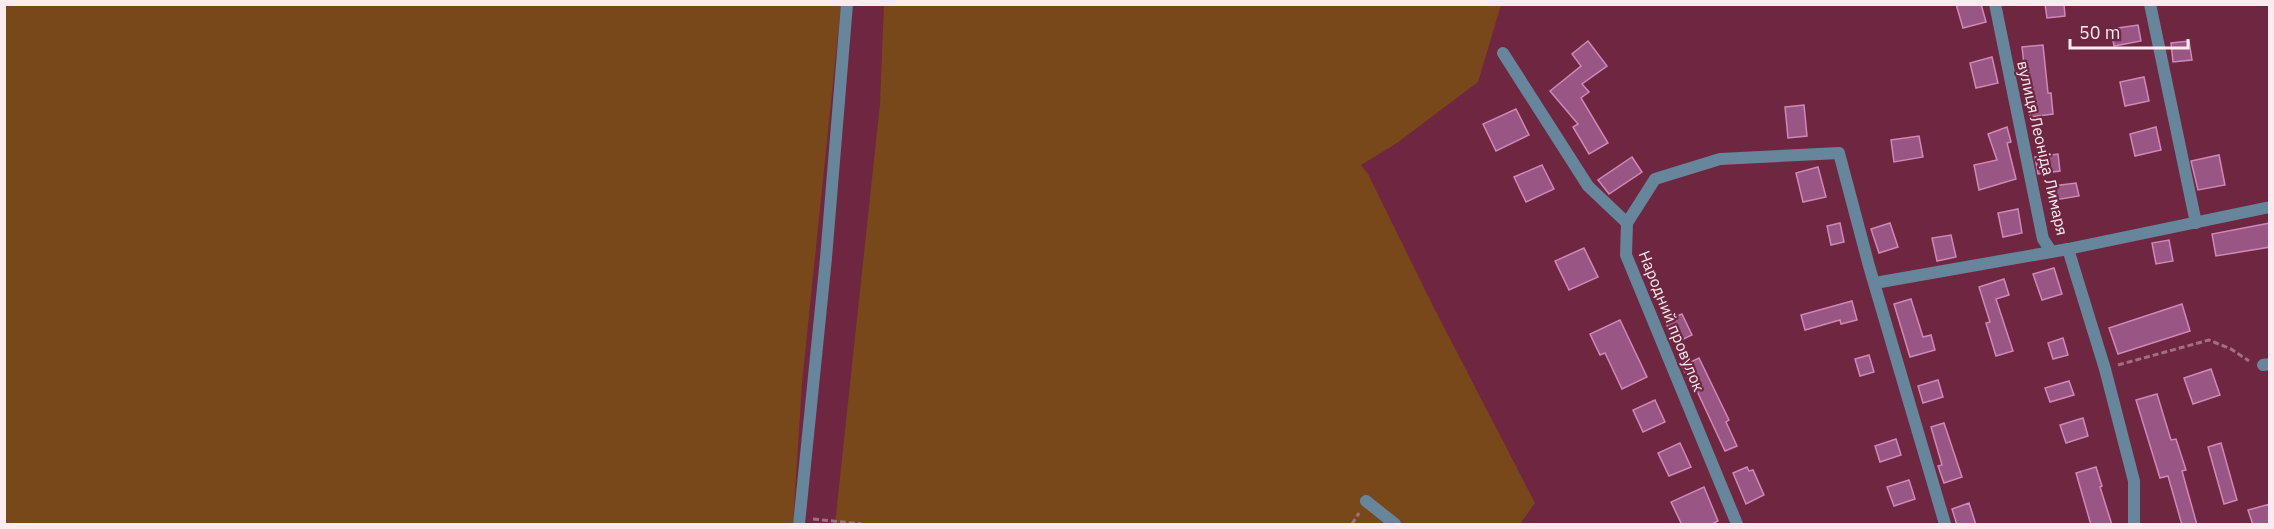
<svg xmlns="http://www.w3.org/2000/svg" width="2274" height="529" font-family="'IBM Plex Sans',sans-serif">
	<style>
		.green { fill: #78481b }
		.building { fill: #995684; stroke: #cf88b7; stroke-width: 1.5 }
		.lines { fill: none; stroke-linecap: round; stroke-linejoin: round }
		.path { stroke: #a36f81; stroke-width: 3; stroke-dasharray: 6 3; stroke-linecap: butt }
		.street { stroke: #67859b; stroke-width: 12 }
		.labels { text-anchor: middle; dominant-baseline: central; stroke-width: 4.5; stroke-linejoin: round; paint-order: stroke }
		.street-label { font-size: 16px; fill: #fdebef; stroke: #6e2641 }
	</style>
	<rect width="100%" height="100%" fill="#6e2641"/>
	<!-- green -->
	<g class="green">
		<path d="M4 5H841L802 383 793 524H5Z"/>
		<path d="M884 5H1501L1478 82 1397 143 1361 165 1368 174 1433 306 1535 503 1520 524H835L880 104Z"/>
	</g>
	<!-- building -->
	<g class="building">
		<path d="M1956 4H1981L1986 22 1963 28Z"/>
		<path d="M2045 4H2064L2065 16 2047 18Z"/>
		<path d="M2138 25 2141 41 2114 46 2111 29Z"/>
		<path d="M1588 41 1607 66 1582 84 1589 92 1581 98 1608 143 1589 154 1573 127 1578 124 1550 91 1581 66 1572 54Z"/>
		<path d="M2189 41 2192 60 2173 62 2171 43Z"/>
		<path d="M2043 45 2048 93H2051L2053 114 2030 117 2022 47Z"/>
		<path d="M1992 57 1998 83 1976 88 1970 63Z"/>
		<path d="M2144 77 2149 101 2125 106 2120 82Z"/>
		<path d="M1804 105 1807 136 1788 138 1785 107Z"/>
		<path d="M1516 109 1529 135 1496 151 1483 124Z"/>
		<path d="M2007 127 2011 142 2007 143 2016 179 1979 190 1974 165 1997 160 1988 134Z"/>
		<path d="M2156 127 2161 150 2135 156 2130 134Z"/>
		<path d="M1919 136 1923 157 1894 162 1891 140Z"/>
		<path d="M2058 154 2060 171 2038 174 2035 157Z"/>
		<path d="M2219 155 2225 185 2198 190 2191 161Z"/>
		<path d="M1632 157 1642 172 1609 194 1598 180Z"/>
		<path d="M1542 165 1554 189 1526 202 1514 177Z"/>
		<path d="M1818 167 1826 197 1803 202 1796 173Z"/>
		<path d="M2076 183 2079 196 2055 200 2053 186Z"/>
		<path d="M2018 209 2022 233 2003 237 1998 213Z"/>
		<path d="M1840 223 1844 242 1831 245 1827 226Z"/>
		<path d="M1890 223 1898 247 1879 253 1871 229Z"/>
		<path d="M2270 223V247L2216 256 2212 234Z"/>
		<path d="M1951 235 1956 257 1937 261 1932 238Z"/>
		<path d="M2169 240 2173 261 2156 264 2152 243Z"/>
		<path d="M1584 248 1598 277 1569 290 1555 261Z"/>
		<path d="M2054 268 2062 294 2042 300 2033 274Z"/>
		<path d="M2004 279 2009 295 1996 299 2013 351 1996 356 1986 323 1990 322 1979 287Z"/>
		<path d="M1911 299 1923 337 1931 335 1935 350 1910 357 1894 304Z"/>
		<path d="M1852 301 1857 320 1841 324 1840 320 1805 330 1801 315Z"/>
		<path d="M2182 304 2190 331 2118 354 2109 328Z"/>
		<path d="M1682 314 1692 335 1675 343 1665 321Z"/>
		<path d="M1620 320 1647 377 1622 389 1605 353 1600 355 1590 334Z"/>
		<path d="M2063 338 2068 355 2053 359 2048 343Z"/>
		<path d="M1869 355 1874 372 1860 376 1855 359Z"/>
		<path d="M1699 358 1729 420 1726 422 1737 446 1725 451 1697 391 1695 392 1682 366Z"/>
		<path d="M2211 369 2220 395 2193 404 2184 378Z"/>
		<path d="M1938 380 1943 397 1923 403 1918 386Z"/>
		<path d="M2069 381 2074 395 2050 402 2045 388Z"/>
		<path d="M2157 394 2171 440 2176 439 2186 470 2182 471 2197 525H2182L2168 476 2160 478 2136 400Z"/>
		<path d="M1655 400 1665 422 1643 432 1633 410Z"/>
		<path d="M2083 418 2088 436 2066 443 2060 425Z"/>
		<path d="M1944 423 1962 477 1944 483 1938 466 1942 465 1931 427Z"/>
		<path d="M1896 439 1901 455 1880 462 1875 446Z"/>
		<path d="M1680 443 1691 467 1669 476 1658 453Z"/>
		<path d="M2221 443 2237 500 2224 504 2208 447Z"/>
		<path d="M1747 467 1749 471 1753 470 1764 495 1746 504 1733 473Z"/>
		<path d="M2096 467 2102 486 2100 487 2112 525H2091L2076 473Z"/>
		<path d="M1909 480 1915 499 1894 506 1887 487Z"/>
		<path d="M1704 487 1718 521 1710 525H1682L1671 502Z"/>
		<path d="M1969 503 1976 525H1957L1952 509Z"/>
		<path d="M2270 504V525H2253L2248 510Z"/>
	</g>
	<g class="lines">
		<!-- path -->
		<g class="path">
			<path d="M2118 365 2209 340 2231 349 2249 361"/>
			<path d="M813 519 862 524"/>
			<path d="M1352 524 1359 513"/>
		</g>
		<!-- street -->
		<g class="street">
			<path d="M1995 4 2043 239 2051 251"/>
			<path d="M2150 4 2196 223"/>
			<path d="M1503 53 1588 186 1627 223 1626 255 1737 524"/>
			<path d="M1627 223 1655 179 1720 159 1839 153 1869 266 1945 524"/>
			<path d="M2068 249 2105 369 2134 481V524"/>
			<path d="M1875 283 2068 249 2270 207"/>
			<path d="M2263 365 2270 364"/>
			<path d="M1366 501 1395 524"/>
			<path d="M799 524 826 258 847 4"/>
		</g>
	</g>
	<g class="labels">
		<!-- street labels -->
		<g class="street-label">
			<text transform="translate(2043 148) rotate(77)">вулиця Леоніда Лимаря</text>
			<text transform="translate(1672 321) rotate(68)">Народний провулок</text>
		</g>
	</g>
	<!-- border -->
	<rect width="2274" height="529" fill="none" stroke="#fdebef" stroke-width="12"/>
	<!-- scale -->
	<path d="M2070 39v9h118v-9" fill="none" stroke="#fdebef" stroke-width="3"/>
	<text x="2079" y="39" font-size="18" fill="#fdebef" stroke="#6e2641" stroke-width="4.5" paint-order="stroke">50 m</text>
</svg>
